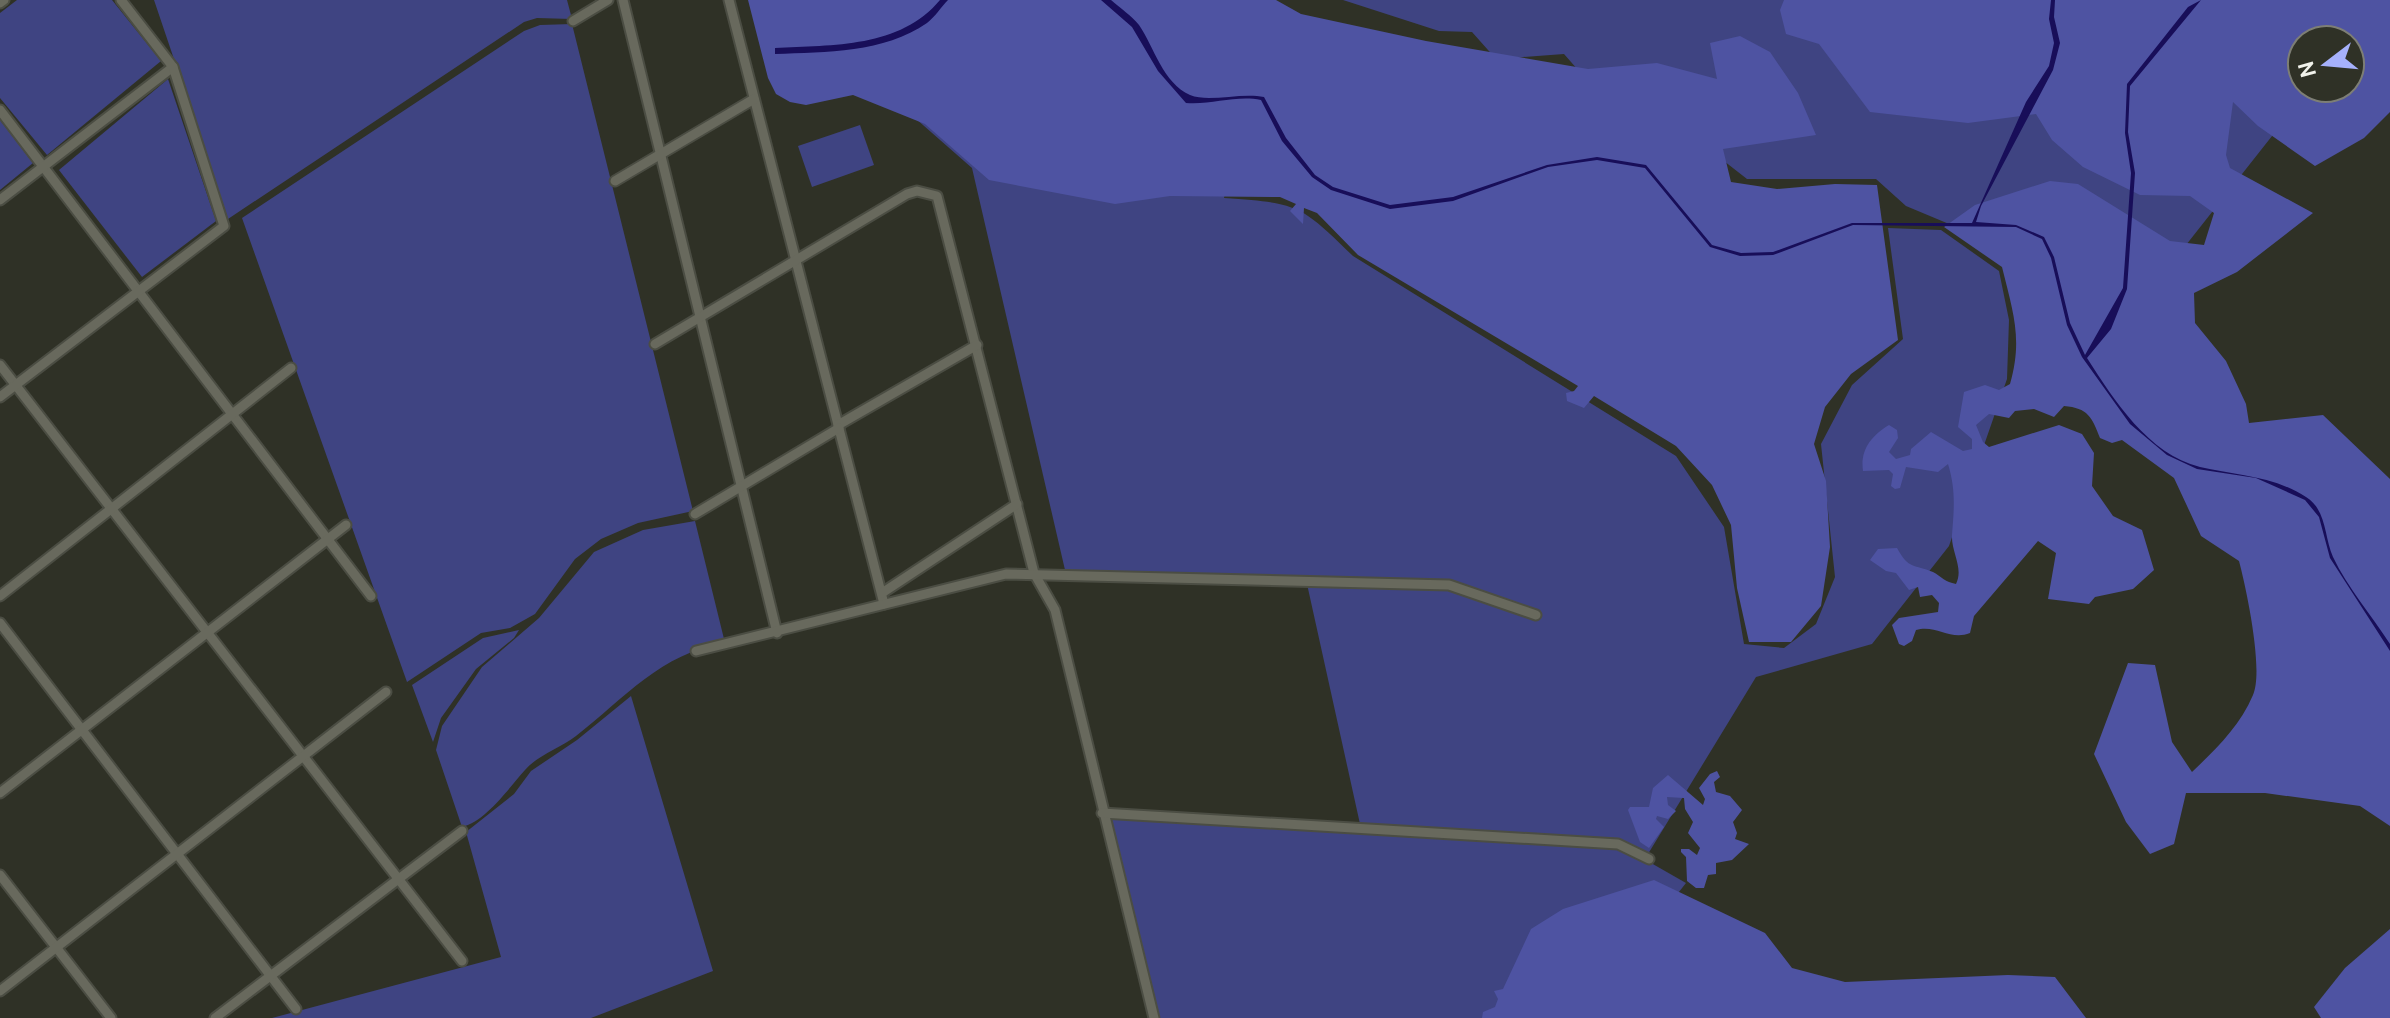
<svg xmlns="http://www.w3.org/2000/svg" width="2390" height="1018" font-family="Cabin,sans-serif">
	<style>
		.green { fill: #3f4482 }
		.forest { fill: #4e53a2; fill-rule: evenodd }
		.water { fill: #180e59 }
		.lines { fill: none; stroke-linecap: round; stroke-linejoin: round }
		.minor-casing { stroke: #4b4d43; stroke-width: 13 }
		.minor { stroke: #68695d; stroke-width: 9 }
	</style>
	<rect width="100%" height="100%" fill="#2f3126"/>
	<!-- green -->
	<g class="green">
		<path d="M17 0H112L161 61 47 155 0 98V13Z"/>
		<path d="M154 0H567L572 19 537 18 524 22 228 219Z"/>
		<path d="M1264 0 1224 198C1298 203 1300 204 1353 256L1676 456 1724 527 1744 644 1784 648 1816 624 1835 577 1821 444 1852 385 1903 339 1888 228 1941 230 1999 271 2009 320 2007 379 1949 546 1872 644 1756 677 1648 854 1617 841 1360 824 1307 584 1449 589 1539 620 1542 614 1448 581 1065 570 972 168 899 104Z"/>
		<path d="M1343 0H2380L2302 40V88H2310L2096 359 1973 234 1906 206 1876 179H1747L1660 111 1600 95 1564 54 1496 59 1472 32 1439 31Z"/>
		<path d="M572 24 693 511 638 523 601 539 575 559 535 614 510 628 481 633 407 682 242 218 524 31 540 25Z"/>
		<path d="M168 79 216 221 142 277 59 170Z"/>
		<path d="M0 120 33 163 0 190Z"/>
		<path d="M860 125 874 165 812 187 798 146Z"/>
		<path d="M695 521 725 643C661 653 625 698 576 736 560 748 538 755 525 770 508 789 486 821 462 827L436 750 442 726 482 667 539 618 594 552 643 530Z"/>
		<path d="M519 630 514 638 476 669 441 718 433 742 412 685 483 638Z"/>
		<path d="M631 696 713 971 591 1018H272L501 957 466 832 514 794 531 771 577 740Z"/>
		<path d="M1107 817 1623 847 1686 883 1580 1018H1158Z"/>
	</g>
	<!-- forest -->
	<g class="forest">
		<path d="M748 0H1276L1301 14 1426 41 1588 69 1657 63 1717 79 1710 43 1740 36 1770 52 1798 93 1816 135 1723 149 1731 182 1777 189 1835 184 1877 185 1898 340 1851 374 1825 407 1814 444 1826 481 1830 547 1821 606 1791 642H1749L1737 588 1731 525 1712 485 1676 446 1594 396 1584 408 1567 401 1566 393 1574 391 1578 386 1358 255 1317 213 1304 208 1303 224 1290 211 1296 204 1280 197 1170 196 1115 204 989 180 925 124 853 95 806 105 790 102 776 94 768 78Z"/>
		<path d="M1784 0H2390V112L2364 138 2315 166 2258 126 2233 102 2226 155 2230 168 2313 213 2237 272 2194 293 2195 323 2226 361 2246 404 2249 423 2323 415 2390 479V826L2360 806 2265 793H2186L2174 844 2150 854 2126 822 2094 754 2128 663 2155 665 2172 742 2192 772C2216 749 2240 726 2253 695 2264 671 2246 587 2239 561L2201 536 2174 478 2122 440 2112 443 2100 438C2092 417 2088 408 2064 406L2054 417 2034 409 2015 411 2009 418 1989 414 1976 425 1983 442 1989 447 2059 425 2082 434 2094 453 2092 486 2113 516 2142 530 2154 570 2133 589 2095 597 2089 604 2048 599 2056 553 2038 541 1974 616 1970 633C1950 641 1936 624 1916 630L1912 641 1904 646 1899 644 1892 625 1899 618 1938 612 1939 603 1932 595 1920 597 1918 587 1909 590 1896 573 1886 571 1870 560 1878 549 1897 548C1909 570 1914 564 1933 572 1942 577 1945 582 1956 584 1964 568 1951 552 1952 535 1954 509 1956 490 1948 464L1938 472 1906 467 1900 488 1895 489 1891 486 1893 474 1889 470 1863 471C1860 450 1871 436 1889 425L1897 430 1898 438 1889 452 1896 459 1910 455 1911 449 1931 432 1963 451 1972 449V439L1958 427 1964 392 1985 385 1999 390 2010 384C2023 339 2013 312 2002 267L1944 227 1975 205 2050 181 2078 184 2170 241 2204 245 2214 213 2190 196 2140 195 2083 167 2052 140 2036 114 1968 123 1870 112 1819 44 1786 34 1780 10ZM2302 40H2350V88H2302Z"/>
		<path d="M1717 771 1720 777 1714 782 1716 792 1730 796 1742 810 1733 822 1737 833 1735 839 1749 844 1732 860 1716 863V874L1708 875 1704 888H1696L1687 881 1686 857 1681 852V849H1689L1697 855 1700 848 1688 833 1693 822 1685 809 1684 798 1667 797 1668 805 1676 811 1668 819 1657 816 1656 819 1664 827 1649 848 1640 842 1628 810 1630 807H1649L1653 788 1668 775 1703 805 1705 799 1699 788 1710 774Z"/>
		<path d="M1654 880 1765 933 1792 968 1845 982 2008 975 2055 977 2086 1018H1482L1483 1012 1495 1007 1498 999 1494 991 1503 989 1531 929 1563 909Z"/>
		<path d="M2390 929V1018H2321L2314 1007 2345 968Z"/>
	</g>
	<!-- water -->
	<g class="water">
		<path d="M940 0H948C941 7 935 17 927 23 884 53 826 52 775 54V48C833 45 900 48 940 0Z"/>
		<path d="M1101 0H1111C1120 8 1132 16 1139 25 1154 47 1163 83 1190 95 1209 103 1241 92 1264 97L1286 138 1315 175 1333 187 1390 205 1453 197 1547 165 1597 157 1646 165 1712 245 1741 253 1773 252 1852 223H1972L2026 102 2049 66 2054 43 2049 19 2051 0H2055L2054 17 2060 43 2053 70 1981 206 1976 222 2016 225 2044 237 2054 257 2070 323 2085 355 2123 288 2131 173 2125 133 2127 84 2188 7 2201 0 2130 86 2128 132 2135 173 2127 289 2111 329 2087 358C2114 400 2148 454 2200 467 2235 475 2274 476 2306 497 2327 510 2324 537 2333 557 2347 587 2372 616 2390 644V651L2330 558 2319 517 2305 500 2256 478 2197 469 2167 455 2130 424 2082 357 2067 325 2051 258 2042 239 2016 227 1853 225 1773 255 1740 256 1710 247 1645 168 1597 160 1548 167 1453 201 1390 209 1331 190 1312 177 1282 141 1261 100C1236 95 1212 105 1186 103L1158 71 1132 27Z"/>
	</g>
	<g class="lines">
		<!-- minor casing -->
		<g class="minor-casing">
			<g id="minor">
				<path d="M623 0 777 633"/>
				<path d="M729 0 884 604"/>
				<path d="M0 3 4 0"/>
				<path d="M573 21 608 0"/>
				<path d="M0 110 371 596"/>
				<path d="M615 181 754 99"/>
				<path d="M0 200 173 67"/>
				<path d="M655 344 907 194 917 191 937 196 1034 573 1055 610 1154 1018"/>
				<path d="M0 365 462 961"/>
				<path d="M0 397 224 226 173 67 121 0"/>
				<path d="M838 425 977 345"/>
				<path d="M695 514 839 428"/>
				<path d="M882 593 1017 504"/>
				<path d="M0 596 291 368"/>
				<path d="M0 623 296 1009"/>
				<path d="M696 651 1006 574 1449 585 1536 615"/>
				<path d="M0 793 346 525"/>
				<path d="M1102 813 1618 844 1649 859"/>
				<path d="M0 875 111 1018"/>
				<path d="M0 991 386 692"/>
				<path d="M215 1018 462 831"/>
			</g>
		</g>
		<!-- minor -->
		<use href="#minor" class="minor"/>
	</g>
	<!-- north arrow -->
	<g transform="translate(2326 64) rotate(254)"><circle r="38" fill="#2f3126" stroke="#7d7e75" stroke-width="2"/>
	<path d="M0-6L14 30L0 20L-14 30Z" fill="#a6b1fc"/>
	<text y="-12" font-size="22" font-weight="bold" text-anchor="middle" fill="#f1f2eb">N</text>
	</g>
</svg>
